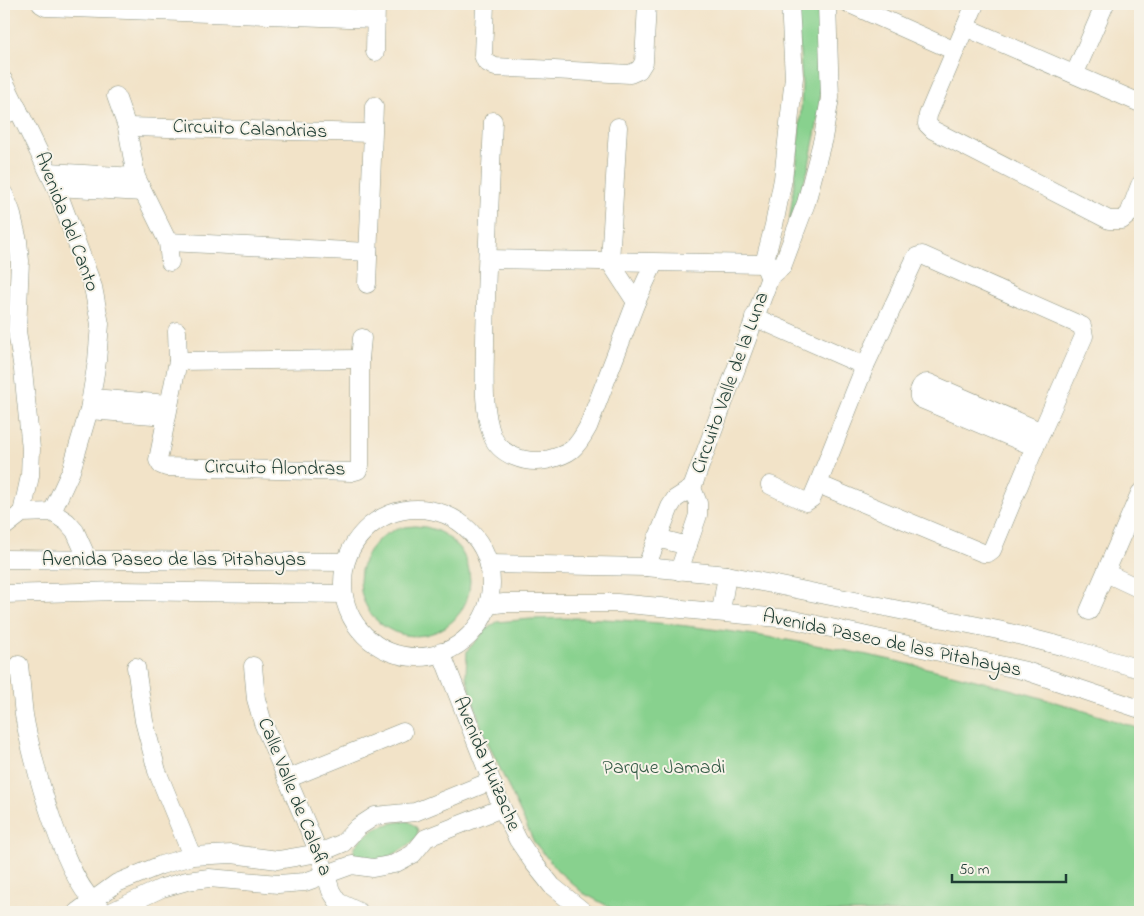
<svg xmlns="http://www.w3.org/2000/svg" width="1144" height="916" font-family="'Indie Flower',sans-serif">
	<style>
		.green { fill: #88d18e; stroke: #548761 }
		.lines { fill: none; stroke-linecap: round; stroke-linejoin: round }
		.minor-casing { stroke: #88907e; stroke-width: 19 }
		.minor { stroke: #fff; stroke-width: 18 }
		.labels { text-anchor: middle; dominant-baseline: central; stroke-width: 4; stroke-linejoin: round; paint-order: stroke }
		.street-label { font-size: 20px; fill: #1f3d34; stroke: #f7f3e8 }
		.park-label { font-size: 20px; fill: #345b46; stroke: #f7f3e8 }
	</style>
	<rect width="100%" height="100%" fill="#f7f3e8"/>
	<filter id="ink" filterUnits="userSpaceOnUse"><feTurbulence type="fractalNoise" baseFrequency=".02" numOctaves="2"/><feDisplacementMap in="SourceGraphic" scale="10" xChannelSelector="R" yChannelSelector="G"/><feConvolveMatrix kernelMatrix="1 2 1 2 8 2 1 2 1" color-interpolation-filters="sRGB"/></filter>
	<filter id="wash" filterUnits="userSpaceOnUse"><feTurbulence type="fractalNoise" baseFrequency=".0096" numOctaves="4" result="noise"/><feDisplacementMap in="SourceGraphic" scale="20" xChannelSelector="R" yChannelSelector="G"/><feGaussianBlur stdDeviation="1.12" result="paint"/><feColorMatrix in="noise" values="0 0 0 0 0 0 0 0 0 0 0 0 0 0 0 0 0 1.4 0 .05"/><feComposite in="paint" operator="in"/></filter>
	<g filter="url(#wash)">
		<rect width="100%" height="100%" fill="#f2e3c8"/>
		<!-- green -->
		<g class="green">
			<path d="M809 6C820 9 819 16 821 26L820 110 808 170 789 224 797 160 801 109 802 85 798 24 800 13 804 8Z"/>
			<circle cx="415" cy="581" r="55"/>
			<path d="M579 618C649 620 718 629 787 640 907 660 1025 690 1140 729V912H619L583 893 558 871 534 842 482 730 466 676 467 651 485 630 497 622 531 619Z"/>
			<path d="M407 821C439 834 391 858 377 860 371 861 364 859 357 859L354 854V848C367 829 385 823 407 821Z"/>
		</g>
	</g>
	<g filter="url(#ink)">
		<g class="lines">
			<!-- minor casing -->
			<g class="minor-casing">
				<g id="minor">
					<path d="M41 4 46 7 375 19"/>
					<path d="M485 4 483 55 486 62 495 67 630 74 639 70 644 62 647 4"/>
					<path d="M850 4 955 51"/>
					<path d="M975 4 928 115 927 124 933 130 1109 220H1122L1129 214 1140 185"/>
					<path d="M965 27 1140 103"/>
					<path d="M375 52 376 4"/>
					<path d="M1075 73 1105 4"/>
					<path d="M4 81 56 187 93 287 100 324 97 361 89 410 71 471 52 512"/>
					<path d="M116 96 127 127 136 177 168 242 170 262"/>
					<path d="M4 115 18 109"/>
					<path d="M493 121C490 195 486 270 485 344 485 373 482 408 492 435 499 455 526 464 546 460 571 454 576 449 588 427L636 302 654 263"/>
					<path d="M127 127 372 133"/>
					<path d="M618 127 610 262 636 302"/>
					<path d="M49 172 136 177"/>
					<path d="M56 187 143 192"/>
					<path d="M4 194 11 211 18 241 20 261 17 331 23 370 31 449 30 476 22 513"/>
					<path d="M168 242 368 252"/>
					<path d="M488 259 764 264 782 267"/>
					<path d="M768 274 764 264 774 225 783 179 794 77 790 4"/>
					<path d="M367 284 374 106"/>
					<path d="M754 317 865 366"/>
					<path d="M177 331 178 361 158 460 161 465 166 467 351 472 358 470 360 465V359L362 338"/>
					<path d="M178 361 360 359"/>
					<path d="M92 398 169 404"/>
					<path d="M89 410 166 416"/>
					<path d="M1035 447 921 399 919 397C918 390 921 382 929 383L1042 432"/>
					<path d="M770 485 806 502 812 498 818 484 865 366 916 257 922 255 1082 326 1084 336 1035 447 992 550 988 553H983L818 484"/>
					<circle cx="417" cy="583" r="74"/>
					<path d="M4 527 22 513 52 512 67 522 75 531 88 560"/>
					<path d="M657 538 688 546"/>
					<path d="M4 559 345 562"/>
					<path d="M489 564 646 567 727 575 998 630 1065 647 1140 669"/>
					<path d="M646 567 670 507 675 499 692 488 770 277 782 267 806 203 823 138 830 98 827 4"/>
					<path d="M679 571 698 515V503L692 488"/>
					<path d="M1106 573 1140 589"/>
					<path d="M4 594 120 591 343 594"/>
					<path d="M488 605 504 603H617L790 619 1026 671 1140 709"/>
					<path d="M721 611 727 575"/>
					<path d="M1089 611 1140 493"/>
					<path d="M441 652 502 808 518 840 533 862 552 886 584 912"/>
					<path d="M19 665C21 682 22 698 24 715 31 757 65 885 100 907"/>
					<path d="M253 666 256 699 263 723 319 853 331 891 338 902 359 912"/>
					<path d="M136 667 144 721 157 771 192 856"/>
					<path d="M287 779 403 732"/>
					<path d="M77 912 117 883 161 865 192 856 232 854 278 860 319 853 343 843 358 827 375 816 415 812 491 781"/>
					<path d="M111 912 162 888 187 881 209 878 278 884 305 882 352 865 373 868 394 864 413 854 426 838 502 808"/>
				</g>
			</g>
			<!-- minor -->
			<use href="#minor" class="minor"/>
		</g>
	</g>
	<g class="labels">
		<!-- street labels -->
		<g class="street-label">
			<text transform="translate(250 130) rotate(2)">Circuito Calandrias</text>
			<text transform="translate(66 222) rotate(69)">Avenida del Canto</text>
			<text transform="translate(731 383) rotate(-70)">Circuito Valle de la Luna</text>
			<text transform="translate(275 469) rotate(1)">Circuito Alondras</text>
			<text x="174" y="560">Avenida Paseo de las Pitahayas</text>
			<text transform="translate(892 644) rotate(12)">Avenida Paseo de las Pitahayas</text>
			<text transform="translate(486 764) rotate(67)">Avenida Huizache</text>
			<text transform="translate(294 797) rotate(68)">Calle Valle de Calafia</text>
		</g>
		<!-- park labels -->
		<g class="park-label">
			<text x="664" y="768">Parque Jamadi</text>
		</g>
	</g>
	<!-- margin -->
	<rect width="1144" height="916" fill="none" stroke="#f7f3e8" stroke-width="20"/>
	<!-- scale -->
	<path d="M952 874v8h114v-8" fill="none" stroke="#1f3d34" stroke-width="2.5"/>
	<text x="959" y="874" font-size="15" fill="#1f3d34" stroke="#f7f3e8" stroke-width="4" paint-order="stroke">50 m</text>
</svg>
